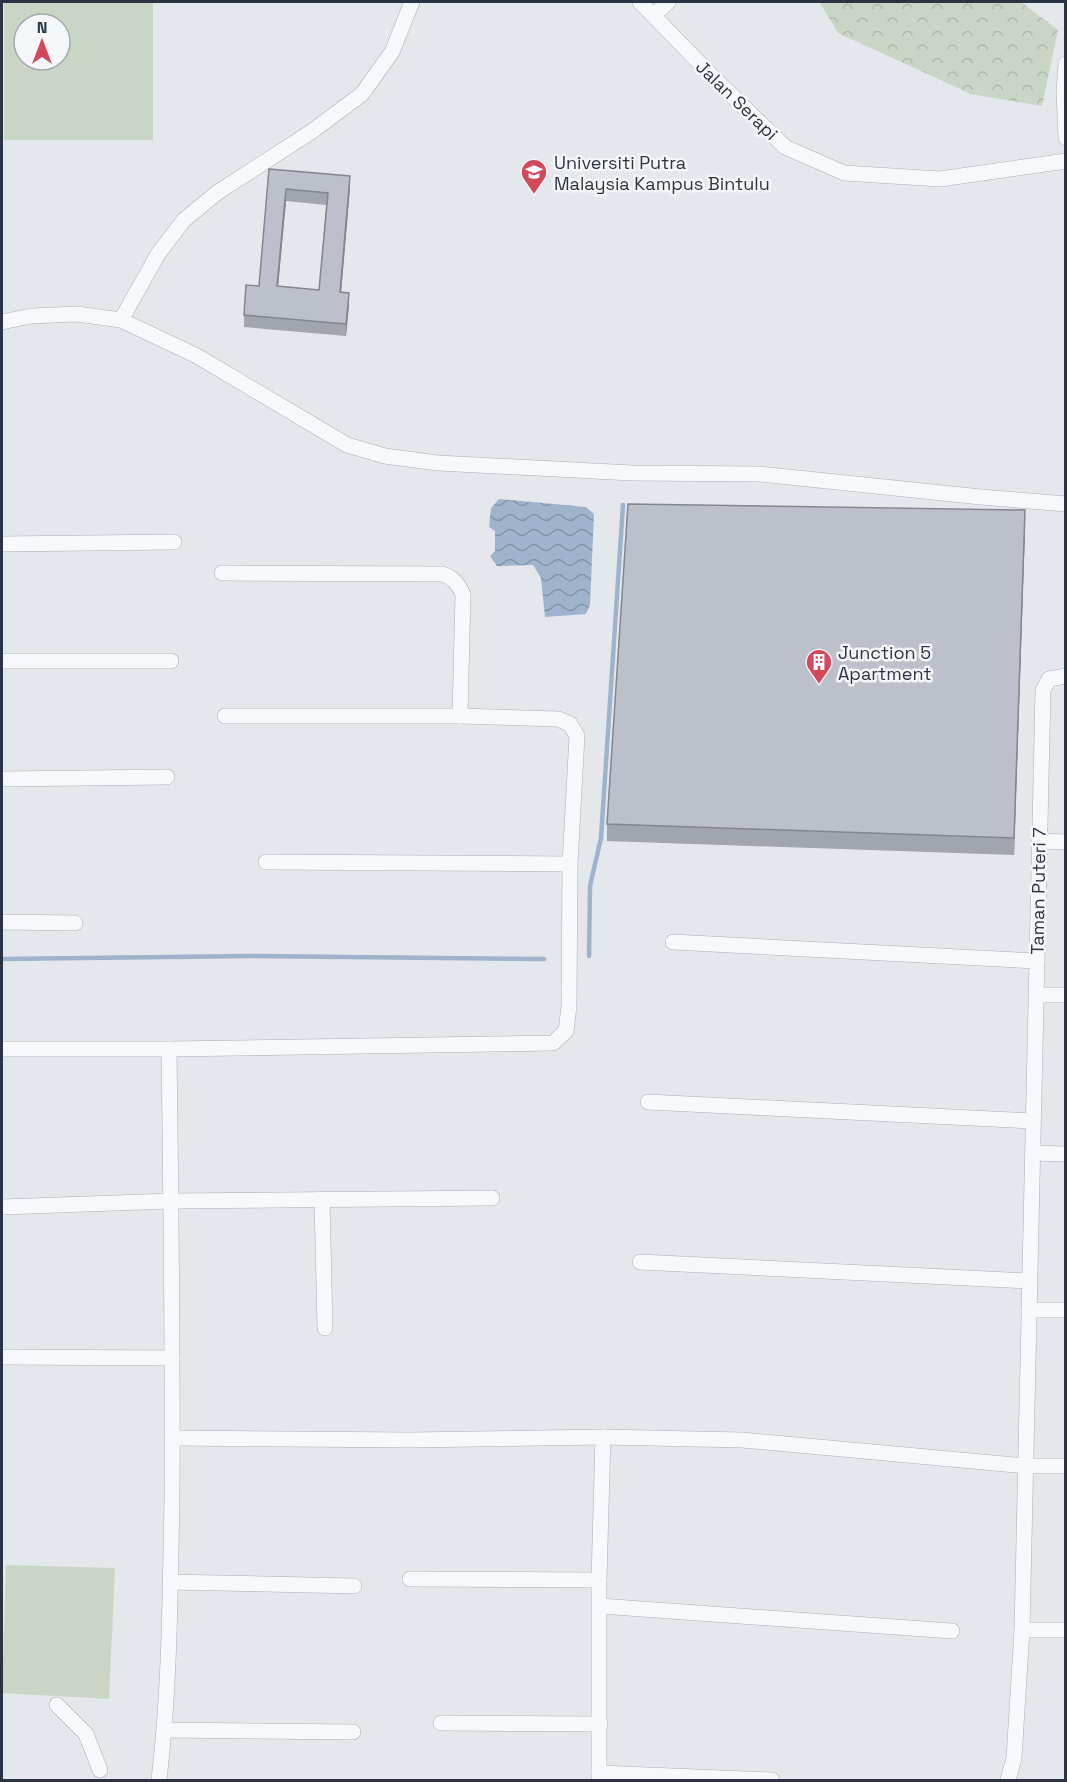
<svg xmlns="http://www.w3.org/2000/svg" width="1067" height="1782" font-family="'Space Grotesk',sans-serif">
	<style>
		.grass { fill: #c9d6c5; fill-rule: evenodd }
		.forest { fill: url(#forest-crowns) }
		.water { fill: url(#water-waves) }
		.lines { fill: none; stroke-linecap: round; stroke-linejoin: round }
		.stream { stroke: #9fb4cc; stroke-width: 4.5 }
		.minor-casing { stroke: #a9aeb7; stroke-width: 16 }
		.minor { stroke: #f7f8fa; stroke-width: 15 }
		.wall { fill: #a1a5ae; fill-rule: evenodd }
		.shaded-wall { fill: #83868d }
		.building { fill: #bbc0ca; stroke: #83868d; stroke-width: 1.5; fill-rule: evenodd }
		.labels { text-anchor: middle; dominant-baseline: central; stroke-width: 5; stroke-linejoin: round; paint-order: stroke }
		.street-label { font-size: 18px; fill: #2b3445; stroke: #f4f6f9 }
		.poi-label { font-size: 18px; fill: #2b3445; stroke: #f4f6f9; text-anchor: start }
	</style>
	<defs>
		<pattern id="forest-crowns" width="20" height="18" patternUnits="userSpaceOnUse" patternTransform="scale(1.5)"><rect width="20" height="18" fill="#c9d6c5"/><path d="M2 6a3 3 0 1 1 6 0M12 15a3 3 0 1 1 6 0" fill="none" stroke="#adb8ab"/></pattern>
		<pattern id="water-waves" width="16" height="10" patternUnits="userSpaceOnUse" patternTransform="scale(1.5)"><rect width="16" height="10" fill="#9fb4cc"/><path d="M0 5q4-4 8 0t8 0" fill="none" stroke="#8293a7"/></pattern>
	</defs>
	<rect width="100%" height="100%" fill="#e4e7ec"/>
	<!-- grass -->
	<g class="grass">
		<path d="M4 2H153V140H4ZM24 24H60V60H24Z"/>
		<path d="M6 1565 115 1568 109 1699 2 1693Z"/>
	</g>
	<!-- forest -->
	<path class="forest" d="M823 2H1021L1058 30 1042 106 971 94 838 33 820 3Z"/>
	<!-- water -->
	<path class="water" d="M499 499 586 507 594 514 590 605 586 614 545 617 541 578 533 565 497 566 490 556 495 551V531L489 527 491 508Z"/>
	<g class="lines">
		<!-- stream -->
		<g class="stream">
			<path d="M589 956 590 886 601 838 623 505"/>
			<path d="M2 959 250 956 544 959"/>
		</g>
		<!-- minor casing -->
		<g class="minor-casing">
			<g id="minor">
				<path d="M640 2 714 78 785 147 844 173 940 179 1066 161"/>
				<path d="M654 15 668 2"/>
				<path d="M1066 64 1064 92 1066 138"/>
				<path d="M121 320 158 254 184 220 218 192 311 132 362 94 392 52 412 2"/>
				<path d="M2 322 31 316 77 314 121 320 197 356 347 445 385 456 438 463 632 473 759 474 981 497 1066 504"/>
				<path d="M2 544 174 542"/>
				<path d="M222 573 442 574C453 577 458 584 463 594L460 716"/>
				<path d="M2 661H171"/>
				<path d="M2 779 167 777"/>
				<path d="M1039 841 1066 842"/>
				<path d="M266 862 570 864"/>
				<path d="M2 922 75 923"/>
				<path d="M673 942 1037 961"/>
				<path d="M1036 995H1066"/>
				<path d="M2 1049H169L553 1043 566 1031 569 1006 570 864 577 736 570 724 558 719 460 716H225"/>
				<path d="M648 1102 1033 1121"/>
				<path d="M1033 1153 1066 1154"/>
				<path d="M322 1199 325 1328"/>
				<path d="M2 1207 171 1201 492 1198"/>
				<path d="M640 1262 1030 1281"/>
				<path d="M1029 1310H1066"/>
				<path d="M2 1357 172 1358"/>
				<path d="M603 1437 742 1440 1026 1466H1066"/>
				<path d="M172 1438 410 1440 603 1437 599 1580V1780"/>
				<path d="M410 1579 599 1580"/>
				<path d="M171 1582 354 1586"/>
				<path d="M600 1606 952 1631"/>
				<path d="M1022 1630H1066"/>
				<path d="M57 1705 86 1734 100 1770"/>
				<path d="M441 1723 600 1724"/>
				<path d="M165 1730 353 1732"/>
				<path d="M599 1773 772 1780"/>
				<path d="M159 1780C170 1687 170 1593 172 1499 173 1349 171 1199 169 1049"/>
				<path d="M1008 1780 1014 1758 1022 1630 1043 690 1049 679 1066 676"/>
			</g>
		</g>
		<!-- minor -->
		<use href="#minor" class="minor"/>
	</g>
	<!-- wall -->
	<g class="wall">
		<path d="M269 169 350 188 341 293 349 305 346 336 244 327V315L259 286ZM286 201 326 205 319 290 278 286Z"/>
		<path d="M1025 528 1014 855 607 841V824Z"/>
	</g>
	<!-- shaded-wall -->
	<g class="shaded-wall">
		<path d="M350 176V188L340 305V292Z"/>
		<path d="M286 189V201L277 298V286Z"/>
		<path d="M349 293V305L346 336V324Z"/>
		<path d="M1025 510V528L1014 855V838Z"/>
	</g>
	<!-- building -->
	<g class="building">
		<path d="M269 169 350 176 340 292 349 293 346 324 244 315 246 285 259 286ZM286 189 328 193 319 290 277 286Z"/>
		<path d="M628 504 1025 510 1014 838 607 824Z"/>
	</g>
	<!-- icons -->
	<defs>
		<g id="university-pin" transform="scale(1.35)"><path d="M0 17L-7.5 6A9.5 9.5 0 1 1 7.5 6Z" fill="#d1495b" stroke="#f4f6f9"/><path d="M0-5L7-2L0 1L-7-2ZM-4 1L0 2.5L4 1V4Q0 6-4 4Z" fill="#fff"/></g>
		<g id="building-pin" transform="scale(1.35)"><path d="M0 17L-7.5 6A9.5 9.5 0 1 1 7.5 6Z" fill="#d1495b" stroke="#f4f6f9"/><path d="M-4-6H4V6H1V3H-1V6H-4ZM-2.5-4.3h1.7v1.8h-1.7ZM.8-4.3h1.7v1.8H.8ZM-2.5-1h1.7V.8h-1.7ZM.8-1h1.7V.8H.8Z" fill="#fff"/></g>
	</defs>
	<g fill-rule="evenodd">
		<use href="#university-pin" x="534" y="172"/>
		<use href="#building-pin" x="819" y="662"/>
	</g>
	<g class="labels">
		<!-- street labels -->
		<g class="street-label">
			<text transform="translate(737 100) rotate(44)">Jalan Serapi</text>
			<text transform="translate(1038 891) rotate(-89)">Taman Puteri 7</text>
		</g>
		<!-- poi labels -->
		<g class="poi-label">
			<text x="554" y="162">Universiti Putra<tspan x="554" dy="21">Malaysia Kampus Bintulu</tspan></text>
			<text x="838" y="652">Junction 5<tspan x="838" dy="21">Apartment</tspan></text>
		</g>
	</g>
	<!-- border -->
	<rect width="1067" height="1782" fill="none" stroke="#2b3445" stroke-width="6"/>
	<!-- north arrow -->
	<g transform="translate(42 42)"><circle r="28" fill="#f4f6f9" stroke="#a4a8b1" stroke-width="1.5"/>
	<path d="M0-4.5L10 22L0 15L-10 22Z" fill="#d1495b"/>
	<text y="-9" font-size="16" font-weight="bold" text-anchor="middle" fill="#2b3445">N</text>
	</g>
</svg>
